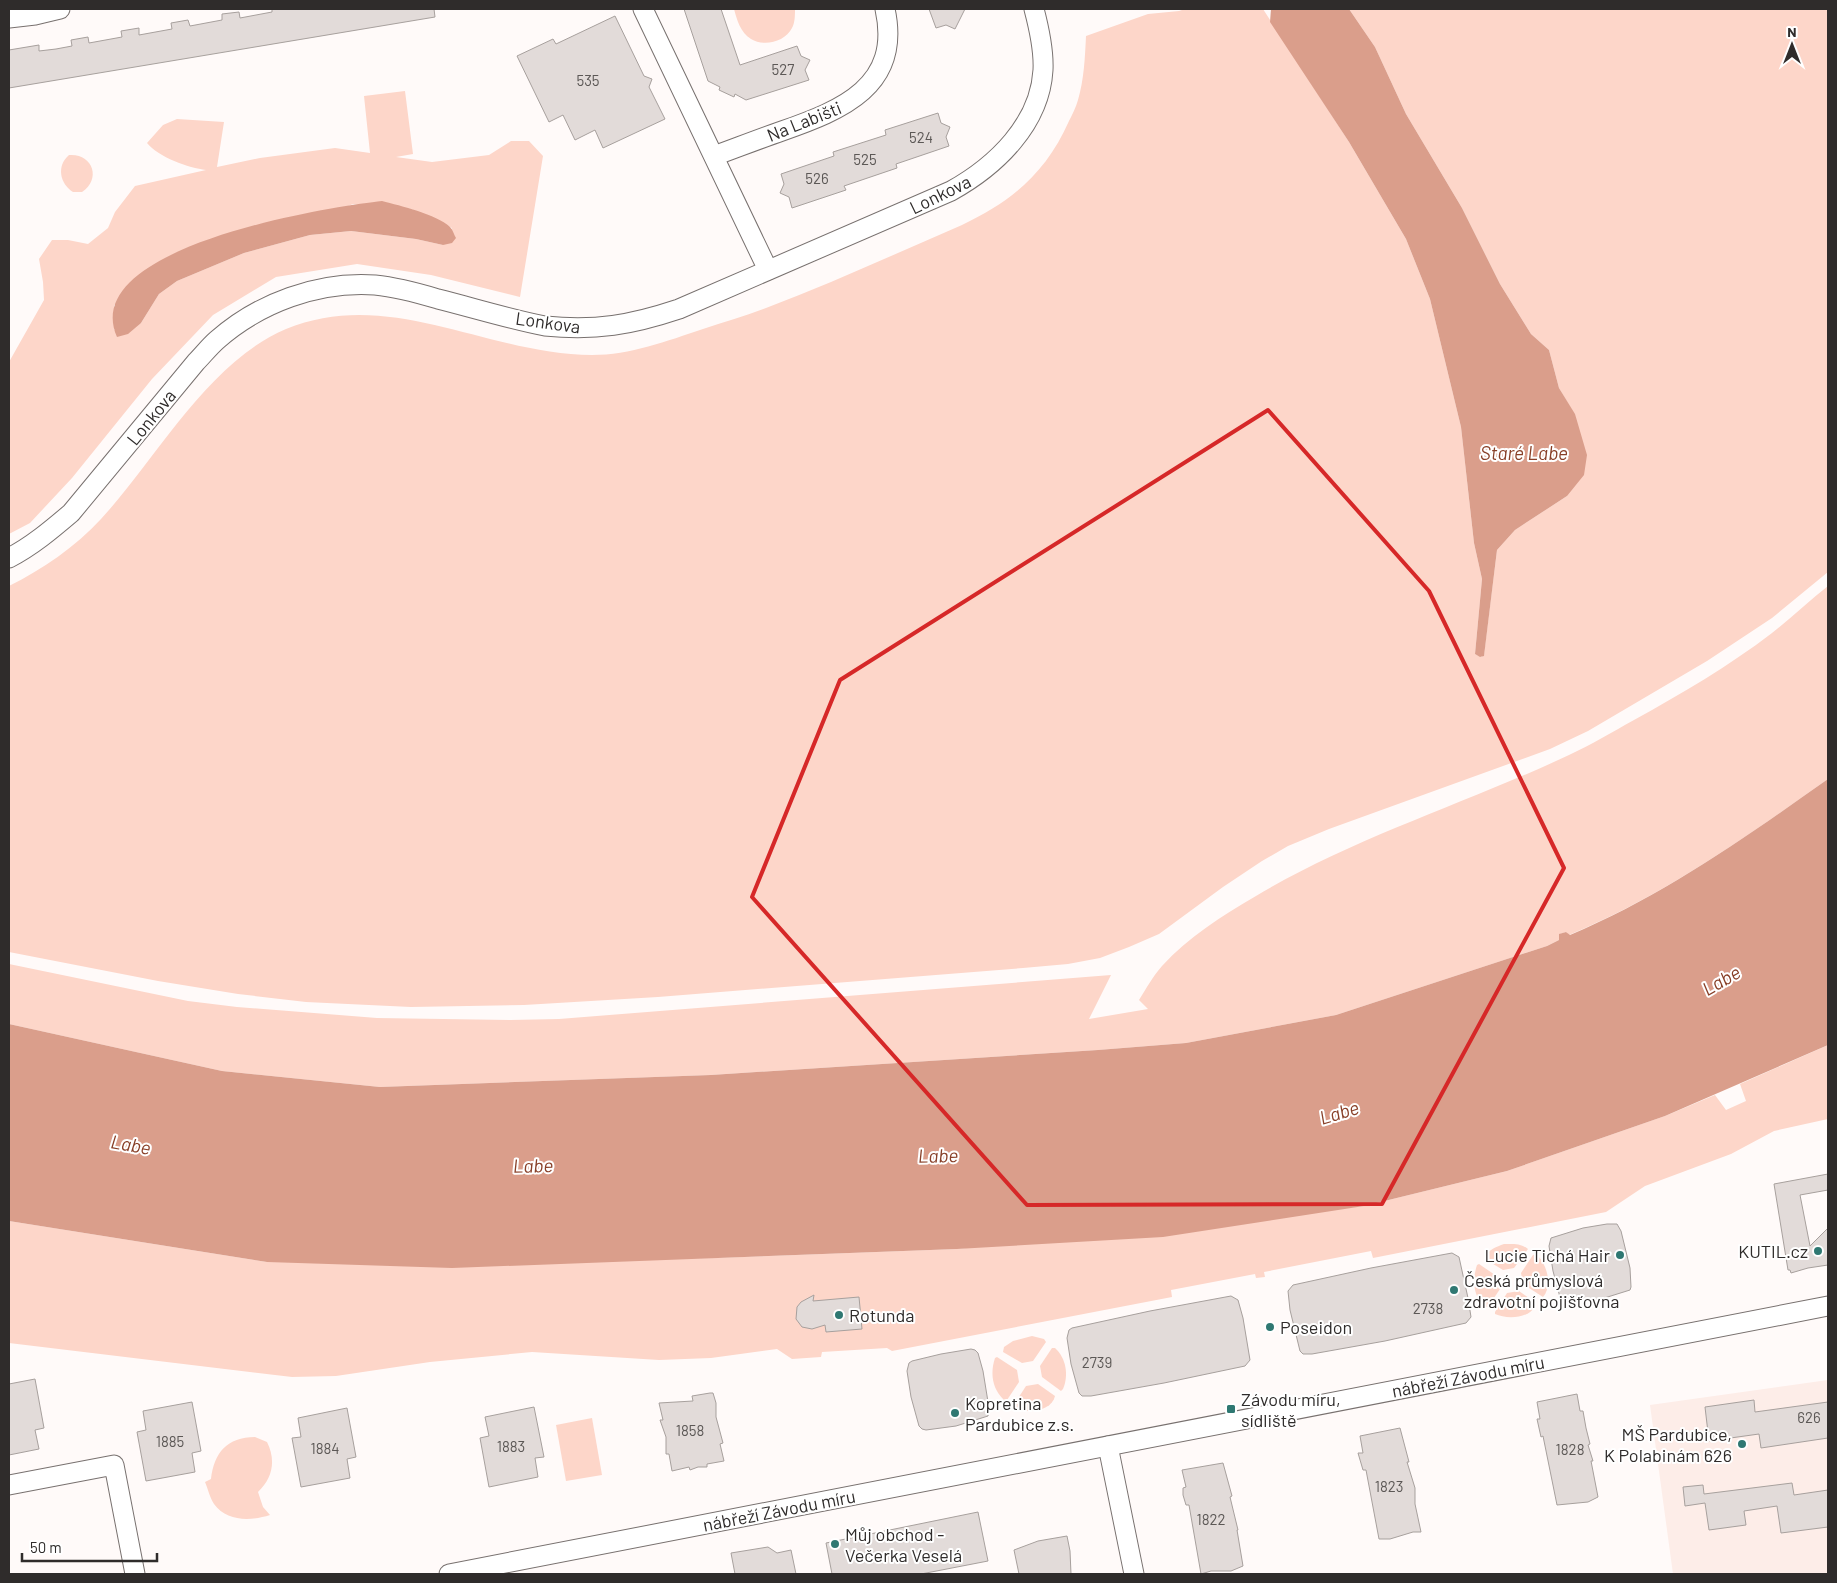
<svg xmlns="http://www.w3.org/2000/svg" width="1837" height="1583" font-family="Barlow,sans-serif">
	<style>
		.built { fill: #fdede8 }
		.green { fill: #fdd6c9; fill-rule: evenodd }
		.water { fill: #da9e8b }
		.building { fill: #e2dbd9; stroke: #a7a09d }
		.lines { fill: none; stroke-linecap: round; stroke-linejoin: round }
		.street-casing { stroke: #78716f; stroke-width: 21 }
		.street { stroke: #fff; stroke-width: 19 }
		.marked { fill: none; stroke: #d62828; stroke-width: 4; stroke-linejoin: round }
		.poi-dot { fill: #2f7872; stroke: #fff; stroke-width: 2 }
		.labels { text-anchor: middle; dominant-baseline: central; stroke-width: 4; stroke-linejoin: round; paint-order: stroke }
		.number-label { font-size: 15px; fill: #5c5856 }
		.street-label { font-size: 18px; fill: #2f2c2b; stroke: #fff }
		.poi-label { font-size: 18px; fill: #2f2c2b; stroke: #fff; text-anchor: start }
		.water-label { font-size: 19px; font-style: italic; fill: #883f27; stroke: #fff }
	</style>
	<rect width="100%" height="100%" fill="#fffaf9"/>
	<!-- built -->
	<path class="built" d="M1828 1380V1574H1673L1650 1405Z"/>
	<!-- green -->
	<g class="green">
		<path d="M734 9H795C795 15 795 23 792 28 785 42 764 47 751 39 740 32 737 20 734 9Z"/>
		<path d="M1185 9H1263L1349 142 1406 239 1430 299 1461 427 1474 543 1482 579 1475 654 1481 657 1484 655 1497 550 1515 530 1567 496 1575 415 1559 388 1549 350 1531 334 1500 284 1462 208 1406 114 1375 47 1349 9H1828V572L1772 618 1707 661 1588 731 1550 749 1329 829 1288 846 1262 861 1223 887 1159 934 1129 947 1100 958 1068 964 1023 968 658 997 524 1005 411 1007 306 1002 238 994 158 981 9 952V586C43 569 75 547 101 519 157 458 208 362 286 329 390 286 488 355 592 355 630 355 667 341 703 329 724 322 745 316 766 308 832 283 897 253 962 225 1012 201 1046 173 1069 121 1072 115 1076 107 1078 100 1084 80 1085 57 1086 36L1148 14 1179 11Z"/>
		<path d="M405 91 413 154 396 157 432 162 489 155 511 141H529L543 156 520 297 431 275 357 264 276 277 213 315 152 379 72 478 30 523 9 534V362L44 300 43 282 39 259 52 240H68L88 244 108 228 115 212 135 186 206 170C189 168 158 157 147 143L163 125 177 119 224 122 217 167 260 158 335 148 370 153 364 96ZM353 204 411 209 452 228 443 245 416 239 351 231 310 235 244 253 177 281 159 294 141 323 114 330V305Z"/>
		<path d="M69 155C92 153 102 178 82 192H73C60 184 56 166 69 155Z"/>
		<path d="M1828 586V779C1746 837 1663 896 1569 935L1566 932 1560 934 1559 940 1547 946 1336 1015 1186 1043 1098 1050 711 1075 380 1087 222 1071 9 1024V964L188 1001 237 1007 377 1018 510 1020 559 1019 1111 975 1089 1019 1148 1009 1139 1000C1146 989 1153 976 1162 966 1188 937 1222 916 1256 896 1355 837 1465 804 1569 755 1591 745 1612 732 1634 720 1681 694 1729 666 1772 633 1791 618 1809 601 1828 586Z"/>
		<path d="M1828 1045V1119L1774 1131 1731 1154 1645 1186 1606 1212 1373 1258 1371 1251 1264 1272 1265 1277 1256 1278 1255 1274 1171 1290 1172 1297 892 1351 887 1348 822 1352 821 1357 792 1359 777 1349 711 1358 659 1360 532 1352 430 1362 336 1376 292 1377 9 1343V1221L267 1262 715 1258 957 1249 1364 1206 1507 1171 1665 1116 1715 1095 1726 1110 1746 1101 1740 1084Z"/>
		<path d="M1504 1244C1512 1244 1521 1243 1528 1249L1514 1268 1503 1270 1485 1259V1256C1490 1249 1496 1247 1504 1244Z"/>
		<path d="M1536 1254C1547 1264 1553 1285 1543 1297L1523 1284 1521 1273 1533 1255Z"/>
		<path d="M1479 1264 1498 1277 1500 1289 1488 1307H1485C1473 1296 1472 1280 1477 1265Z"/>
		<path d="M1519 1291 1536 1303C1533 1318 1508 1320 1495 1314V1312L1507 1293Z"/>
		<path d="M1032 1336 1044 1339 1046 1342 1033 1361 1022 1363 1003 1352 1004 1347 1013 1341Z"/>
		<path d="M1052 1348H1055C1066 1358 1069 1375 1063 1389L1061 1391 1042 1377 1040 1366Z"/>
		<path d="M997 1357 1017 1370 1019 1382 1007 1400H1004C992 1389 990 1373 995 1358Z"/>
		<path d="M1038 1384 1055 1396C1052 1412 1023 1415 1013 1406L1026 1386Z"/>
		<path d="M592 1418 602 1475 566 1481 556 1425Z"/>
		<path d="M255 1437 267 1442C276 1460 273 1478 258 1492L263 1507 270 1515C251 1521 227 1522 214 1504 210 1498 208 1489 205 1482L211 1479C214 1453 227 1437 255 1437Z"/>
	</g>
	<!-- water -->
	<g class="water">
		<path d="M1271 9H1349L1375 47 1406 114 1462 208 1500 284 1531 334 1549 350 1559 388 1575 414 1587 455 1584 475 1567 496 1515 530 1497 550 1484 656 1480 657 1475 654 1482 579 1474 543 1461 427 1430 299 1406 239 1349 142 1270 22Z"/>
		<path d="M382 201C401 206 436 214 450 227 453 230 454 235 456 238L452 243 443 245 416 239 351 231 310 235 244 253 177 281 159 294 141 323 128 334 117 337C77 247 327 207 382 201Z"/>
		<path d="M1828 779V1045L1665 1116 1507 1171 1364 1206 1163 1237 957 1249 452 1268 267 1262 9 1221V1024L222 1071 380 1087 711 1075 1098 1050 1186 1043 1336 1015 1547 946 1559 940V934L1566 932 1570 935C1663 896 1746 837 1828 779Z"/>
	</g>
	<!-- building -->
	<g class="building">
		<path d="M272 9H434L435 17 9 88V50L39 45V51L56 49 72 46 71 40 88 37 89 43 122 37 121 31 139 28V35L172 29 171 23 188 20 190 26 222 20V14L239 12 240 18 272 12Z"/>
		<path d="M684 9H721L740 65 797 46 801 56 810 60 805 70 809 80 746 100 735 94 734 97 719 90 720 87 708 81Z"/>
		<path d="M929 9H965L955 29 946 25 936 28Z"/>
		<path d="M615 16 644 76 652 79 649 87 665 119 603 148 595 130 575 140 563 115 549 122 517 56 553 39 556 44Z"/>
		<path d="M938 113 941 123 950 127 946 137 949 146 896 164 897 168 844 186 846 190 792 208 789 197 780 193 784 184 781 174 834 156 833 152 886 135 885 130Z"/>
		<path d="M1828 1174V1190L1800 1195 1810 1246 1828 1228V1265L1808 1268 1791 1273 1790 1270H1788L1774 1184Z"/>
		<path d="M1607 1224H1617L1621 1231 1630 1268 1631 1287 1630 1290 1598 1300 1564 1303 1561 1301 1553 1271 1549 1246 1551 1238 1583 1228Z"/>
		<path d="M1452 1253 1459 1257 1468 1298 1471 1317 1466 1323 1385 1341 1312 1354H1303L1300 1351 1290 1310 1288 1291 1293 1285 1371 1268Z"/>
		<path d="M814 1295 813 1301 859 1297 862 1329 826 1332 825 1325 812 1329 802 1327 796 1319 797 1307 801 1302Z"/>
		<path d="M1231 1296 1238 1300 1243 1318 1250 1360 1245 1366 1164 1383 1091 1396H1082L1079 1393 1071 1364 1067 1338 1069 1330 1072 1328 1150 1311Z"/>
		<path d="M971 1349 975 1350 978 1353 983 1371 989 1408 988 1416 956 1426 926 1430 922 1429 919 1426 911 1397 907 1371 909 1363 912 1361 941 1354Z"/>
		<path d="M35 1379 44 1428 35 1430 39 1449 9 1455V1384Z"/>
		<path d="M710 1393H713L716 1403V1417L723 1443 720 1444 724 1461 707 1464V1467H698L690 1470 689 1467 672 1471 669 1454H666V1437L660 1420H663L659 1403 693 1401 692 1396Z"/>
		<path d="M1577 1394 1580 1411H1583L1586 1428 1590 1444 1588 1445 1593 1461H1591L1598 1497 1588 1502 1557 1505 1543 1436 1541 1437 1537 1419H1540L1537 1402Z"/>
		<path d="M1754 1400 1755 1412 1828 1402V1438L1761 1448 1759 1434 1709 1441 1705 1407Z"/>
		<path d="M192 1402 201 1451 192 1453 195 1472 146 1481 137 1432 146 1430 143 1411Z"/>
		<path d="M534 1407 544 1457 535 1458 538 1477 489 1487 480 1438 489 1436 485 1417Z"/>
		<path d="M347 1408 356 1457 347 1459 350 1478 301 1487 292 1438 301 1437 298 1418Z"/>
		<path d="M1400 1428 1409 1462H1407L1415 1488V1504L1421 1532H1413L1390 1539H1379L1366 1470H1363L1358 1453H1363L1360 1436Z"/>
		<path d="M1223 1463 1232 1496 1230 1497 1238 1530H1237L1243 1566 1231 1571H1211L1201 1574 1189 1505H1186L1183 1495V1488L1186 1487 1182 1470Z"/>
		<path d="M1792 1483 1794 1495 1828 1490V1527L1781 1533 1777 1506 1744 1511 1746 1525 1709 1530 1705 1503 1685 1506 1683 1487 1703 1485 1704 1494Z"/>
		<path d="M978 1512 988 1561 921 1574H832L826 1543Z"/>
		<path d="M1067 1536 1070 1551 1071 1574H1019L1014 1550 1038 1541Z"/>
		<path d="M768 1547 777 1553 791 1550 796 1574H735L731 1553Z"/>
	</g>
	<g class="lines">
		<!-- street casing -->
		<g class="street-casing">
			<g id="street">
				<path d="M643 9 768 270"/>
				<path d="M9 18 35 15 60 9"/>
				<path d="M714 156C736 148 759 139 782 131 842 110 902 86 885 9"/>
				<path d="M9 558C32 546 51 530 71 513L196 362C203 355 209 347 217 340 259 303 318 281 375 285 396 287 418 293 438 299 474 308 509 319 545 326 596 331 631 325 679 309L951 191C996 166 1040 124 1043 70 1044 50 1039 28 1034 9"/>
				<path d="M1108 1446 1134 1574"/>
				<path d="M9 1485 114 1465 135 1574"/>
				<path d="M449 1574 1828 1306"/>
			</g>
		</g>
		<!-- street -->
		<use href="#street" class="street"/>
	</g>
	<!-- marked area -->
	<path class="marked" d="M1268 410 1429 591 1564 868 1382 1204 1027 1205 752 897 840 680Z"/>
	<!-- markers -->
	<g class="poi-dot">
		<circle cx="1818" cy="1251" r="5"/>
		<circle cx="1620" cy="1255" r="5"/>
		<circle cx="1454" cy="1290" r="5"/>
		<circle cx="839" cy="1315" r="5"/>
		<circle cx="1270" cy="1327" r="5"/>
		<rect x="1226" y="1404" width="10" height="10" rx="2.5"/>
		<circle cx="955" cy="1413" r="5"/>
		<circle cx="1742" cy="1444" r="5"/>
		<circle cx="835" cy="1544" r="5"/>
	</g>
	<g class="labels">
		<!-- number labels -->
		<g class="number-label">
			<text x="783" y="69">527</text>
			<text x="588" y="80">535</text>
			<text x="921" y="137">524</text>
			<text x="865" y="159">525</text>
			<text x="817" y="178">526</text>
			<text x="1428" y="1308">2738</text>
			<text x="1097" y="1362">2739</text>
			<text x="1809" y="1417">626</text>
			<text x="690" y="1430">1858</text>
			<text x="170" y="1441">1885</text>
			<text x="511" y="1446">1883</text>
			<text x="325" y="1448">1884</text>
			<text x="1570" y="1449">1828</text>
			<text x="1389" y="1486">1823</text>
			<text x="1211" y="1519">1822</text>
		</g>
		<!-- street labels -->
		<g class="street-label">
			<text transform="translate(804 121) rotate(-22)">Na Labišti</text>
			<text transform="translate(940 194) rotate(-26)">Lonkova</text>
			<text transform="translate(548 322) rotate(8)">Lonkova</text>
			<text transform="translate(151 417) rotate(-51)">Lonkova</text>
			<text transform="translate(1468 1376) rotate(-11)">nábřeží Závodu míru</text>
			<text transform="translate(779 1510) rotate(-11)">nábřeží Závodu míru</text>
		</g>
		<!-- poi labels -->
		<g class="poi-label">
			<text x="1808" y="1251" text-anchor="end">KUTIL.cz</text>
			<text x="1610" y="1255" text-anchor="end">Lucie Tichá Hair</text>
			<text x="1464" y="1280">Česká průmyslová<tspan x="1464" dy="21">zdravotní pojišťovna</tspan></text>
			<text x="849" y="1315">Rotunda</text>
			<text x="1280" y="1327">Poseidon</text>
			<text x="1241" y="1399">Závodu míru,<tspan x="1241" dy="21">sídliště</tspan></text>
			<text x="965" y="1403">Kopretina<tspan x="965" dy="21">Pardubice z.s.</tspan></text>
			<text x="1732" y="1434" text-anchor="end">MŠ Pardubice,<tspan x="1732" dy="21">K Polabinám 626</tspan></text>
			<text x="845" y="1534">Můj obchod -<tspan x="845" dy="21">Večerka Veselá</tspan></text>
		</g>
		<!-- water labels -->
		<g class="water-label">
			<text x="1524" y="452">Staré Labe</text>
			<text transform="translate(1721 980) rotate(-30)">Labe</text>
			<text transform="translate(1339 1112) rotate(-17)">Labe</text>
			<text transform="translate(131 1144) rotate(10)">Labe</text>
			<text transform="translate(938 1155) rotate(-1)">Labe</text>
			<text transform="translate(533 1165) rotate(-1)">Labe</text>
		</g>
	</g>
	<!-- border -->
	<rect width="1837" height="1583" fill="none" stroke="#2f2c2b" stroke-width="20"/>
	<!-- north arrow -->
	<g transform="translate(1792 45)" stroke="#ffffff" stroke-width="4" paint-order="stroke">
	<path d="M0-4L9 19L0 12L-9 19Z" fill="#2f2c2b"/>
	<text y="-8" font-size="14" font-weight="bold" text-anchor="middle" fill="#2f2c2b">N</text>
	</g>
	<!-- scale -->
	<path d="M22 1553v8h135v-8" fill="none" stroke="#2f2c2b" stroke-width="2.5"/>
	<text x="30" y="1553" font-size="15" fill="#2f2c2b" stroke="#ffffff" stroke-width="4" paint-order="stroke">50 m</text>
</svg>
